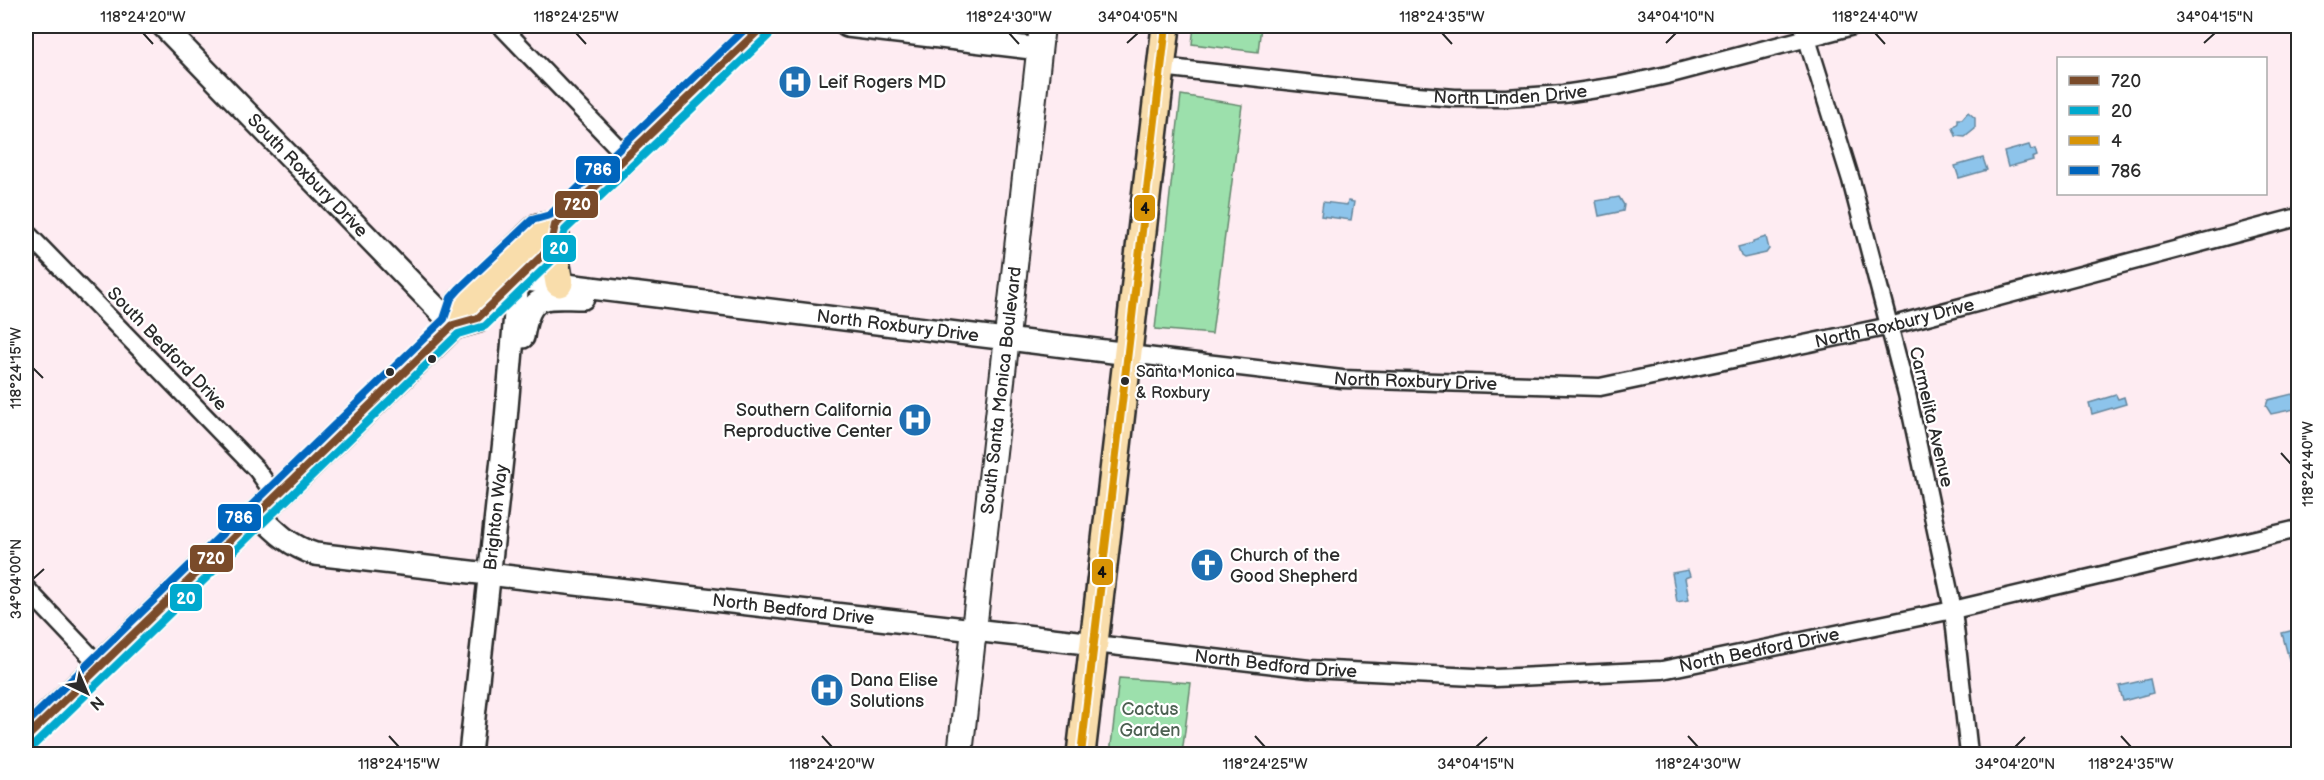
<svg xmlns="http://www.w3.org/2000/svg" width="2324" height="780" font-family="'Balsamiq Sans',sans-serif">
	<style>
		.green { fill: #9ce0ac; stroke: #64866c; stroke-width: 1.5 }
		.water { fill: #8dc4eb; stroke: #66879e; stroke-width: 1.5 }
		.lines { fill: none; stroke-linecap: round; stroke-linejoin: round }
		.minor-casing { stroke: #2b2b2b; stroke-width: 21 }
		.tertiary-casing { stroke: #2b2b2b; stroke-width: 26 }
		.secondary-casing { stroke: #2b2b2b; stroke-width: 28 }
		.primary-casing { stroke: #2b2b2b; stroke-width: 32 }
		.minor { stroke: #fff; stroke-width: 16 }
		.tertiary { stroke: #fff; stroke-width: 21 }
		.secondary { stroke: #fff; stroke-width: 24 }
		.primary { stroke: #f9ddab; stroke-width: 27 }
		.bus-1-casing { stroke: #fff; stroke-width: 12 }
		.bus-2-casing { stroke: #fff; stroke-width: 12 }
		.bus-3-casing { stroke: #fff; stroke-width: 12 }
		.bus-4-casing { stroke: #fff; stroke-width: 12 }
		.bus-1 { stroke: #7a4b2a; stroke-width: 8 }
		.bus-2 { stroke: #00a9ce; stroke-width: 8 }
		.bus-3 { stroke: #d89406; stroke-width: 8 }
		.bus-4 { stroke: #0065bd; stroke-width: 8 }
		.ticks { fill: none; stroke: #2b2b2b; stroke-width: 2 }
		.bus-dot { fill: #2b2b2b; stroke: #fff; stroke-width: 2 }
		.labels { text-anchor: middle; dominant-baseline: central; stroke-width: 4.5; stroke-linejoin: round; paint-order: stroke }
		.bus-label { font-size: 16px; fill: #2b2b2b; stroke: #fff; text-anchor: start }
		.poi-label { font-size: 18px; fill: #2b2b2b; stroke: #fff; text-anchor: start }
		.street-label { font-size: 18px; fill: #2b2b2b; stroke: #fff }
		.park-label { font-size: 18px; fill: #4d6152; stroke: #fff }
		.line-badge { stroke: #fff; stroke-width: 2 }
		.badge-label { font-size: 16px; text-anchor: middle; font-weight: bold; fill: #fff }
		.pale-badge-label { font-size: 16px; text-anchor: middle; font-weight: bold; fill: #111 }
		.neatline { fill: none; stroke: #2b2b2b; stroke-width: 2 }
		.ticks-label { font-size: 15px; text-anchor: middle; fill: #2b2b2b }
	</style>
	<rect width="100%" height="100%" fill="#feecf2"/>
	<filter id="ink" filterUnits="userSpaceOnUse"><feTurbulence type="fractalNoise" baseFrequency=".0167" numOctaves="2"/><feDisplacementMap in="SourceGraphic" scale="12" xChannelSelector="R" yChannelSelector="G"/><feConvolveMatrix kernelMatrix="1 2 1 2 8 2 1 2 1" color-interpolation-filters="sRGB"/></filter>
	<g filter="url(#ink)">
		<!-- green -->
		<g class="green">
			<path d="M1194 26H1261L1258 52 1192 44Z"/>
			<path d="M1181 95 1242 105 1212 334 1155 329Z"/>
			<path d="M1119 678 1191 683 1182 754H1110Z"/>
		</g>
		<!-- water -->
		<g class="water">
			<path d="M1968 112 1975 118V129L1965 137 1956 136 1953 128 1958 123V119H1962Z"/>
			<path d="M2029 145 2031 150 2035 149 2037 156 2032 158 2033 160 2008 167 2004 152Z"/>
			<path d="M1983 158 1987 170 1959 178 1955 166Z"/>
			<path d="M1619 197 1624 205 1623 211 1599 216 1596 201Z"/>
			<path d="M1348 201 1354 202 1351 220 1321 216 1323 202 1347 205Z"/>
			<path d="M1766 237 1769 249 1766 253 1744 258 1741 256 1738 247 1753 243V241Z"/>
			<path d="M2292 394 2296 401 2295 409 2271 414 2266 406 2268 400Z"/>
			<path d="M2116 395 2118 399 2124 397 2126 404 2092 414 2089 403Z"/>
			<path d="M1688 570 1690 576 1685 578 1689 600 1677 602 1672 573Z"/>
			<path d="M2298 629V660L2290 663 2282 633Z"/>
			<path d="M2150 679 2153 693 2123 701 2119 686Z"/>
		</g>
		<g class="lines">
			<!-- minor casing -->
			<g class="minor-casing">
				<g id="minor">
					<path d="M501 26 627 157"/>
					<path d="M1803 26 1851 180 1907 394 1953 610 1969 754"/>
					<path id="s1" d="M1161 67 1404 94 1455 98H1506L1563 94 1617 86 1667 75 1853 26"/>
					<path d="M26 232 257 470 276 497"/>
					<path id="s2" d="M1129 354 1342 379 1600 387 1890 326 2298 217"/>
					<path d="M26 588 100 666"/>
					<path id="s3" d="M1095 644 1309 669 1495 678 1662 670 1953 610 2298 529"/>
				</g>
			</g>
			<!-- tertiary casing -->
			<g class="tertiary-casing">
				<g id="tertiary">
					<path id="s4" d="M163 26 453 325"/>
					<path d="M847 26 1040 49"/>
					<path d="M523 337C530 291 544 298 583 298"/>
					<path id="s5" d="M258 514C276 532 290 546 315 554L1095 644"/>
					<path id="s6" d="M470 754 505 431 518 279 1129 354"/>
				</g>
			</g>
			<!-- secondary casing -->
			<g class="secondary-casing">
				<g id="secondary">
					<path id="s7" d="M960 754 1042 26"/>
				</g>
			</g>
			<!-- primary casing -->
			<g class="primary-casing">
				<g id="primary">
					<path d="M555 232V260L559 283"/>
					<path d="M453 325 478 318 518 279 550 248 555 225"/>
					<path d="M26 738 453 325 460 303 466 297 538 228 555 225 763 26"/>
					<path d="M1081 754 1166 26"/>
				</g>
			</g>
			<!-- minor -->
			<use href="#minor" class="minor"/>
			<!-- tertiary -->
			<use href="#tertiary" class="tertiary"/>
			<!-- secondary -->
			<use href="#secondary" class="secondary"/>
			<!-- primary -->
			<use href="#primary" class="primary"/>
			<!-- bus-1 casing -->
			<g class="bus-1-casing">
				<path id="bus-1" d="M26 738 453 325 478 318 550 248 555 225 763 26"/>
			</g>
			<!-- bus-2 casing -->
			<g class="bus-2-casing">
				<path id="bus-2" d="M33 746 458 334 485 326 557 256 565 230 770 34"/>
			</g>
			<!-- bus-3 casing -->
			<g class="bus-3-casing">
				<path id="bus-3" d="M1081 754 1166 26"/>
			</g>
			<!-- bus-4 casing -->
			<g class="bus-4-casing">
				<path id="bus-4" d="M26 724 444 319 451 298 459 289 532 220 550 215 748 26"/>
			</g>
			<!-- bus-1 -->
			<use href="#bus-1" class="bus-1"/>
			<!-- bus-2 -->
			<use href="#bus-2" class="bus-2"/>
			<!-- bus-3 -->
			<use href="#bus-3" class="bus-3"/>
			<!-- bus-4 -->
			<use href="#bus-4" class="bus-4"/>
		</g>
	</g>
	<!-- ticks -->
	<path class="ticks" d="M143 33 153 44M576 33 586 44M1009 33 1019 44M1442 33 1452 44M1875 33 1885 44M1127 43 1138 33M1666 43 1676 33M2204 43 2215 33M33 368 43 378M2281 453 2291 464M33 579 44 569M389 736 399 747M822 736 832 747M1255 736 1265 747M1688 736 1698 747M2121 736 2131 747M1476 747 1487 737M2015 747 2025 737"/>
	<!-- icons -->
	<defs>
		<g id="hospital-disc" transform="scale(1.725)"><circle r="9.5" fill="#1f6fb2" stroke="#fff"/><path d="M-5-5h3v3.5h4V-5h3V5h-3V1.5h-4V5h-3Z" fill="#fff"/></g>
		<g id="church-disc" transform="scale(1.725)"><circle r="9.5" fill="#1f6fb2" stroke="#fff"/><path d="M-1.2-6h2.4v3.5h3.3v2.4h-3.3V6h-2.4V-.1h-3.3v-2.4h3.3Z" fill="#fff"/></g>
	</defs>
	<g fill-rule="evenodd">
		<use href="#hospital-disc" x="795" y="82"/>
		<use href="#hospital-disc" x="915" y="420"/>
		<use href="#church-disc" x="1207" y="565"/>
		<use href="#hospital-disc" x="827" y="690"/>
	</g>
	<!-- markers -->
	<g class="bus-dot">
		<circle cx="432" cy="359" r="5"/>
		<circle cx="390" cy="372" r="5"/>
		<circle cx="1125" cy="381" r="5"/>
	</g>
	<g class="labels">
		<!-- bus labels -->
		<g class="bus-label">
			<text x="1136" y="372">Santa Monica<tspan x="1136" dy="21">&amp; Roxbury</tspan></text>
		</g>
		<!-- poi labels -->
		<g class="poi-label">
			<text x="818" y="82">Leif Rogers MD</text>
			<text x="892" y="410" text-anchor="end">Southern California<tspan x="892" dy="21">Reproductive Center</tspan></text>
			<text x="1230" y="555">Church of the<tspan x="1230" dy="21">Good Shepherd</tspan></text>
			<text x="850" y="680">Dana Elise<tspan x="850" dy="21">Solutions</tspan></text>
		</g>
		<!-- street labels -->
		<g class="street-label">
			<text stroke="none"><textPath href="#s1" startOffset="351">North Linden Drive</textPath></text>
			<text stroke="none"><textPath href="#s4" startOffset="208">South Roxbury Drive</textPath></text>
			<text stroke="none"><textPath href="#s2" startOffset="774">North Roxbury Drive</textPath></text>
			<text stroke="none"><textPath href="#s6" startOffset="860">North Roxbury Drive</textPath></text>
			<text transform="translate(167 349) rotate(46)">South Bedford Drive</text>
			<text stroke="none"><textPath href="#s2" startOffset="288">North Roxbury Drive</textPath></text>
			<text stroke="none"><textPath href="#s7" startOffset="366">South Santa Monica Boulevard</textPath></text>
			<text transform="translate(1931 417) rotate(77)">Carmelita Avenue</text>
			<text stroke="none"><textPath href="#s6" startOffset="238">Brighton Way</textPath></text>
			<text stroke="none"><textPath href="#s5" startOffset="552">North Bedford Drive</textPath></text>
			<text stroke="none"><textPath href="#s3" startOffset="668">North Bedford Drive</textPath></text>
			<text stroke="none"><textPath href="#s3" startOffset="182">North Bedford Drive</textPath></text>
		</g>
		<!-- park labels -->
		<g class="park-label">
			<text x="1150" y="709">Cactus<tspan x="1150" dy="21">Garden</tspan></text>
		</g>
	</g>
	<g class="line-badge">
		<rect x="575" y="155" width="46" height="29" rx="6" fill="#0065bd"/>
		<rect x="554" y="190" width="45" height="29" rx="6" fill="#7a4b2a"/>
		<rect x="1133" y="194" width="23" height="28" rx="6" fill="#d89406"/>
		<rect x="542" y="234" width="35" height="29" rx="6" fill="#00a9ce"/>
		<rect x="217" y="503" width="45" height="29" rx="6" fill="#0065bd"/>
		<rect x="189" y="544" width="45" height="29" rx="6" fill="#7a4b2a"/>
		<rect x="1091" y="558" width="23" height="28" rx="6" fill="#d89406"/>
		<rect x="169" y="583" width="34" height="29" rx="6" fill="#00a9ce"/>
	</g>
	<g class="badge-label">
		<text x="598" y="175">786</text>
		<text x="577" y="210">720</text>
		<text x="559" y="254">20</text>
		<text x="239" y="523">786</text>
		<text x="211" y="564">720</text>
		<text x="186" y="604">20</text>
	</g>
	<g class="pale-badge-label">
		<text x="1145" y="214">4</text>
		<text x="1102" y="578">4</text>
	</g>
	<!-- margin -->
	<rect width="2324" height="780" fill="none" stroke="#fff" stroke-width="66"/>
	<!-- legend -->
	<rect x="2057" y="57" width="210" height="138" fill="#ffffff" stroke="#aaaaaa" stroke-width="1.5"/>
	<rect x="2069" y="76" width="30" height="9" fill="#7a4b2a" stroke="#aaaaaa" stroke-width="1.5"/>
	<text x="2111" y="87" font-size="18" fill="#2b2b2b">720</text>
	<rect x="2069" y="106" width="30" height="9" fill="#00a9ce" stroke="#aaaaaa" stroke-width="1.5"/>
	<text x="2111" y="117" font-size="18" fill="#2b2b2b">20</text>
	<rect x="2069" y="136" width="30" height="9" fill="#d89406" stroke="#aaaaaa" stroke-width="1.5"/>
	<text x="2111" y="147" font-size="18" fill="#2b2b2b">4</text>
	<rect x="2069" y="166" width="30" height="9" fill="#0065bd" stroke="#aaaaaa" stroke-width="1.5"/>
	<text x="2111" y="177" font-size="18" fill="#2b2b2b">786</text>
	<!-- north arrow -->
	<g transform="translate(87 693) rotate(136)" stroke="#ffffff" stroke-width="4.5" paint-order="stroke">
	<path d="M0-4.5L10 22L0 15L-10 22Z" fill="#2b2b2b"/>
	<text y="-9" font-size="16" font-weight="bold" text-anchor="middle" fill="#2b2b2b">N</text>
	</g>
	<rect x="33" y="33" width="2258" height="714" class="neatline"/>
	<g class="ticks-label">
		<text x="143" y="22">118°24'20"W</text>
		<text x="576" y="22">118°24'25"W</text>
		<text x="1009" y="22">118°24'30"W</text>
		<text x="1138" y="22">34°04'05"N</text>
		<text x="1442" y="22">118°24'35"W</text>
		<text x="1676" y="22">34°04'10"N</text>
		<text x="1875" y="22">118°24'40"W</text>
		<text x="2215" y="22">34°04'15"N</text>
		<text transform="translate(16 368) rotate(-90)" y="5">118°24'15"W</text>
		<text transform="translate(2308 464) rotate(-90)" y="5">118°24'40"W</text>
		<text transform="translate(16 579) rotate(-90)" y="5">34°04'00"N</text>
		<text x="399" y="769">118°24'15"W</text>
		<text x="832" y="769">118°24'20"W</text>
		<text x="1265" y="769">118°24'25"W</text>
		<text x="1476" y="769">34°04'15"N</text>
		<text x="1698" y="769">118°24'30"W</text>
		<text x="2015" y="769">34°04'20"N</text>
		<text x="2131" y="769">118°24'35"W</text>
	</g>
</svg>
